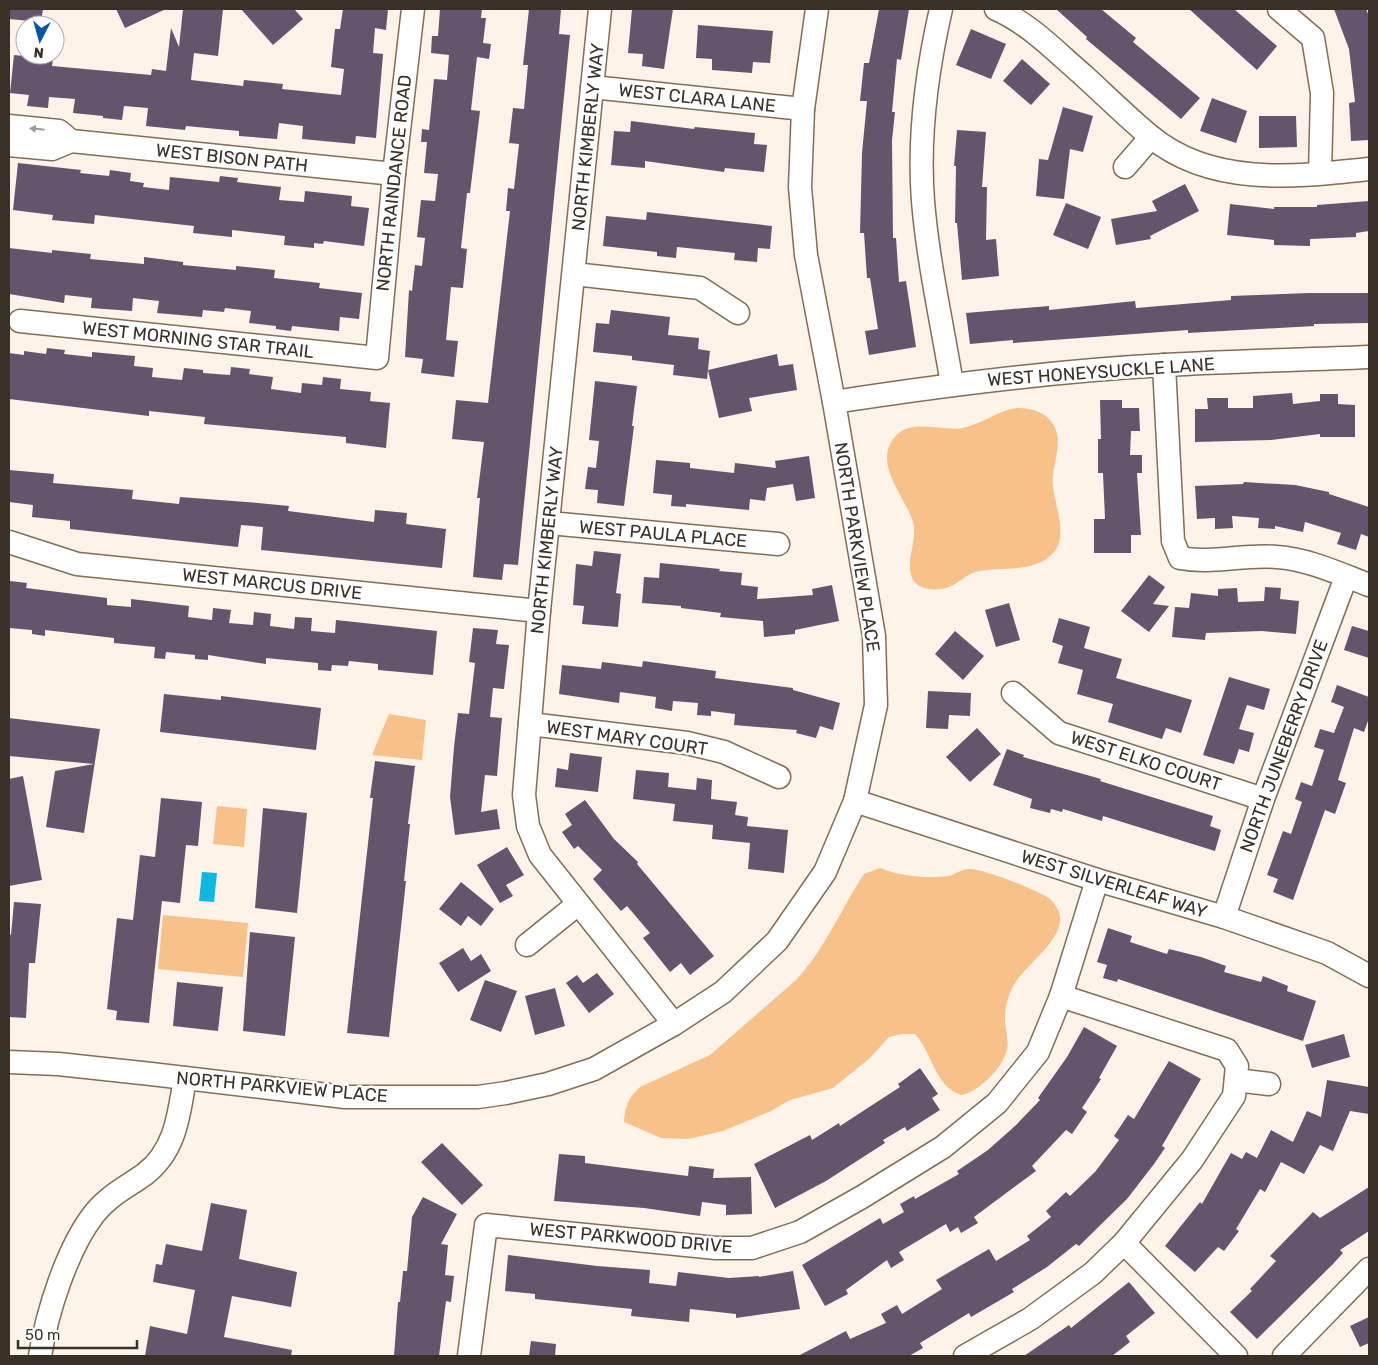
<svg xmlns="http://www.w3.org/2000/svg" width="1378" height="1365" font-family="Rubik,sans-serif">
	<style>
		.green { fill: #f7c28a }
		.water { fill: #0eb7dd }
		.building { fill: #65556c }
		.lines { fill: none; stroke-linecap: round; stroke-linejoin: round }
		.minor-casing { stroke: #826d56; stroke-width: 25 }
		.minor { stroke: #fff; stroke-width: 22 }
		.oneway { fill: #9c9893 }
		.labels { text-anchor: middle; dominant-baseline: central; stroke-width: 5; stroke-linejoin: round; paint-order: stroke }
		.street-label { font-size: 18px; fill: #393027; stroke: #fff }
	</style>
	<rect width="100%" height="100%" fill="#fdf3e9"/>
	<!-- green -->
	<g class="green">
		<path d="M1016 408C1033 408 1050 413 1056 430 1062 448 1051 468 1053 486 1055 505 1068 537 1054 552 1034 575 1001 565 975 572 965 575 956 586 946 588 935 591 917 590 912 578 905 560 918 540 913 522 905 496 873 465 894 438 910 417 942 432 963 428 982 424 997 411 1016 408Z"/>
		<path d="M389 714 426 720 422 760 372 755Z"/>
		<path d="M217 806 247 809 244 847 213 844Z"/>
		<path d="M880 868C900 876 926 879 948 876 955 875 961 869 969 869 982 868 1040 891 1050 899 1054 902 1057 908 1059 912 1067 936 1030 962 1017 980 1009 992 1005 1004 1005 1019 1005 1028 1009 1040 1007 1049 1004 1067 979 1092 961 1095 934 1086 933 1053 915 1034H902L889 1037 870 1058 833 1088 790 1100 771 1111 723 1131 688 1139 661 1138 624 1122C625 1107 628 1098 640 1087L710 1055 796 980C825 949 841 909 864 874Z"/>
		<path d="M163 915 248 923 243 977 158 969Z"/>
	</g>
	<!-- water -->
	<path class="water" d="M202 872 217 873 214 902 199 901Z"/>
	<!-- building -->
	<g class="building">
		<path d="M9 9H43L41 22 9 19Z"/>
		<path d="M116 9H166L125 28Z"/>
		<path d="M183 9H223L218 56 194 53 191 80 243 86 244 80 283 84 282 89 341 95 344 69 331 67 335 29H340L343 9H388L386 30 375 28 373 53 383 54 376 138 356 136 355 144 302 139 303 126 279 123 277 139 239 136V131L186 126 185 130 146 126 148 108 124 106 122 120 103 118V116L73 113 75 99 49 97 48 108 27 106 29 95 10 93 14 55 53 59 52 66 151 75 152 69 166 71 171 28 179 47Z"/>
		<path d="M241 9H294L303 19 273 45Z"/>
		<path d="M440 9H482L481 18H486L483 43 491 44 489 59 477 57 471 110 480 111 470 193H467L461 248 467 249 463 288 451 287 446 340 458 341 454 377 421 373 423 359 405 357 409 290 412 291 415 265 422 266 425 238 417 237 421 200 435 201 438 174 424 173 427 142H421L422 129 429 130 434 79 447 80 449 55 431 53 432 36H438Z"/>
		<path d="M529 9H561L559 34 570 35 518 565 504 564 502 580 473 577 480 498H477L484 442 452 439 456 400 488 403 510 211H506L508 188 514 189 519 144 509 143 513 108 524 109 528 65H523Z"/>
		<path d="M632 9H673L664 69 642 66 643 54 628 53Z"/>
		<path d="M879 9H909L901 60 897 59 892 112H895L892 140 893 238H896L899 282 906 281 916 347 869 355 865 331 878 329 870 278H867L864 233H860L862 153 867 101H860L864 63H869Z"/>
		<path d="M1056 9H1101L1136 38 1133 42 1200 98 1181 119 1086 39 1087 37Z"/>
		<path d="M1189 9H1234L1277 46 1257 70Z"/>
		<path d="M1334 9H1366L1369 16V140L1351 141 1349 103 1355 102 1349 49Z"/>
		<path d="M698 25 773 31 770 63 753 62 752 73 712 70V59L696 58Z"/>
		<path d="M971 29 1006 44 991 79 956 65Z"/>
		<path d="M1022 59 1050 84 1031 105 1003 81Z"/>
		<path d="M1212 98 1247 111 1236 143 1200 131Z"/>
		<path d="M1063 107 1093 116 1083 152 1070 149 1064 199 1036 196 1039 159 1048 160Z"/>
		<path d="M1259 116H1296L1297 147 1259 148Z"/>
		<path d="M631 121 694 129 695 127 755 133 754 144 767 145 764 172 725 168 724 172 645 161V168L611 165 614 131 630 132Z"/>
		<path d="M957 130 986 132 982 187H987L986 240 996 239 999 276 962 280 957 223H955L956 166H954Z"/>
		<path d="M18 163 81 170 80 173 109 176 110 170 131 173 130 181 144 183 143 187 169 190 170 177 219 182 220 176 238 178 237 182 281 187 279 200 304 202 305 191 352 196 351 206 369 208 364 246 324 241 323 244 314 243V248L284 245 285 236 232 230V237L193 233 194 226 95 215 94 224 52 220 53 215 13 210Z"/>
		<path d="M1185 184 1199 211 1150 236 1151 239 1116 245 1111 219 1157 211 1152 201Z"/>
		<path d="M1369 201V231L1356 233V237L1310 239V246L1274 245V240L1227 235 1230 204 1274 209V207H1317V205Z"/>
		<path d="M1066 203 1101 217 1088 249 1053 235Z"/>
		<path d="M647 212 772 226 770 249 758 248 757 262 734 260 735 253 677 247 676 258 657 256V252L603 246 606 216 646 220Z"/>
		<path d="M9 248 52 253V250L91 254 90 259 144 264V257L183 262V265L236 270V266L275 270 274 278 320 283 319 288 362 293 359 319 340 317 339 331 292 326 291 331 276 329V326L249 323 251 311 225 308 224 312 203 310 202 317 157 313 159 301 133 298 132 311 91 308 92 298 65 295 64 303 9 294Z"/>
		<path d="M1310 293H1369V323L1314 324V326L1188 333V330L1013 343V340L970 344 966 313 1049 306V310L1135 301 1136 308 1231 300V296Z"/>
		<path d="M611 310 670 317 668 335 699 338 698 349 710 351 707 379 673 375 674 365 632 360V356L593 352 596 323 609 324Z"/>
		<path d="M47 348 65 350 64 354 92 357V352L135 356 134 366 153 368 152 377 182 380 184 368 203 370V373L230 375 231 367 250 369 249 374 273 377 271 389 301 393 302 383 322 385 323 377 341 379 340 389 371 392 370 401 390 403 386 448 346 443V437L204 424 205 417 149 411V416L9 399V353L24 355V351L46 354Z"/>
		<path d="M777 354 779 366 793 364 797 390 749 398 752 411 719 418 708 370Z"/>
		<path d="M595 381 637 386 632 426H634L624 506 597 503 598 490 585 489 588 467 596 468 599 441 589 440Z"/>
		<path d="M1292 393 1293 404 1320 401V394H1338V404L1355 405V437H1320V434L1271 440 1195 442V409H1208L1207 398H1228V408H1253V396Z"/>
		<path d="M1100 400H1122V408H1139L1140 431H1131L1130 455H1142V473H1137L1141 535H1131V553H1094V519H1105L1103 473H1098V439H1101Z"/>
		<path d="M809 456 815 498 796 501 793 484 767 488 765 501 750 499 749 510 686 504V507L671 506 672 495 653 493 656 460 690 463V468L734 473 735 463 776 468 775 461Z"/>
		<path d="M9 470 54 474 53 483 133 490 132 499 179 504 180 497 258 503 289 506 288 511 374 522 375 510 407 513 406 524 446 529 442 568 261 550 263 527 241 525 238 547 70 529V521L32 517 33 505 9 502Z"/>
		<path d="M1244 482 1295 485 1329 492V494L1369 507V537L1361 534 1356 550 1337 544 1341 533 1305 522 1303 532 1275 526V529L1258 528 1259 518 1232 516 1233 528 1215 529V518L1197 519 1195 486 1243 484Z"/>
		<path d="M594 551 621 554 616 593 621 594 618 627 582 624 584 606 573 605 576 564 592 566Z"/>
		<path d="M660 563 720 569 719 571 742 573 741 585 758 587 757 599 813 595 812 589 832 585 839 621 795 630V634L764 637 763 621 720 617 721 613 681 608V606L642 603 644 577 659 578Z"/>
		<path d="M1149 575 1165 587 1153 604 1169 606 1149 632 1121 611Z"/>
		<path d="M10 581 27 583 26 588 107 598V605L131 607V599L189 606 188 617 212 620 213 608 231 610 229 623 253 625 254 612 271 614 270 626 294 629 295 617 312 618 311 631 335 633 336 620 437 631 433 675 378 670V664L349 661 348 666 332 665 331 671 318 670V663L266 658V664L208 655V660L195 659V655L166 652 165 659 154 658 155 647 114 643V638L45 630V636L32 634V630L9 628Z"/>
		<path d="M1265 587 1281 588 1280 599 1299 601 1296 634 1262 631 1206 633 1205 640 1172 637 1175 607 1189 608 1191 593 1218 596V589L1237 588 1238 602 1264 601Z"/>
		<path d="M1009 603 1020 640 996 647 985 610Z"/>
		<path d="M1059 618 1090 627 1084 648 1122 659 1116 678 1192 700 1181 733 1166 728 1162 739 1108 722 1113 704 1077 694 1083 670 1058 663 1063 646 1052 642Z"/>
		<path d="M1352 626 1369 631V658L1344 650Z"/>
		<path d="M473 628 498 630 496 644 509 645 504 689 493 688 490 717 502 718 497 776 485 775 481 812 497 809 500 829 455 835 450 797 454 747 458 713 469 714 475 663 469 662Z"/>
		<path d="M955 631 984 656 963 680 935 654Z"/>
		<path d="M643 661 716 671 715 678 793 688V690L840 703 833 730 820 726 816 738 796 733 797 730 734 725 735 714 711 711V716L697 715 698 703 673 701 672 711 655 708 656 697 620 692 619 703 559 694 562 665 601 669 602 662 642 667Z"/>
		<path d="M1229 677 1270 689 1264 710 1247 705 1239 729 1254 733 1249 752 1239 749 1234 764 1203 755Z"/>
		<path d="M1337 685 1369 697V718L1364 732 1354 728 1338 780 1346 783 1335 814 1325 810 1293 900 1273 892 1278 879 1267 875 1283 831 1291 834 1302 802 1295 799 1301 782 1312 786 1324 750 1314 747 1320 729 1334 733 1344 707 1331 702Z"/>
		<path d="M928 691 971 693 970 716 949 715 948 729 926 728Z"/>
		<path d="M164 694 221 700V696L321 708 316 750 160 732Z"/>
		<path d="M9 718 100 729 84 833 46 827 55 771 94 764 9 756Z"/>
		<path d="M977 728 1001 754 970 782 946 757Z"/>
		<path d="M1007 749 1024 755 1023 757 1101 779 1100 781 1213 816 1210 826 1221 830 1215 851 1103 816 1102 821 1063 809 1062 812 1051 809 1050 813 1030 808 1032 799 993 785Z"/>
		<path d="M570 753 602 757 598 792 555 787 557 768 568 770Z"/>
		<path d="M375 761 415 766 408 824H410L404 881H406L389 1037 347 1033 373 798H370Z"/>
		<path d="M636 770 669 773 668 787 696 790 697 778 712 780 711 799 737 802 735 815 748 817 747 826 788 830 784 873 748 869 750 843 712 839 713 825 673 821 675 804 633 799Z"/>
		<path d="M23 776 42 880 9 886V779Z"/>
		<path d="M161 798 202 802 198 846 186 845 180 903 162 901 149 1023 116 1020 117 1011 107 1009 117 918 133 920 140 855 155 857Z"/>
		<path d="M585 800 614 839 638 862 637 864 714 956 690 975 681 963 670 972 643 938 650 933 627 906 621 911 593 879 602 870 578 846 574 849 562 832 572 825 565 814Z"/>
		<path d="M263 808 307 813 297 913 255 908Z"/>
		<path d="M507 847 524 875 506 885 513 896 500 903 477 865Z"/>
		<path d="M461 882 494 909 481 926 468 916 461 926 439 909Z"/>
		<path d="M14 902 41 904 35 963H29L26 1018 9 1017V934L11 935Z"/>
		<path d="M1108 928 1132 936 1130 942 1167 954 1169 949 1201 957 1226 966 1224 972 1261 982 1263 976 1288 986 1287 991 1316 1001 1303 1041 1118 979 1117 982 1103 978 1107 965 1097 962Z"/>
		<path d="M250 932 295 937 285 1036 243 1031Z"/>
		<path d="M463 948 471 961 481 954 491 971 458 992 439 963Z"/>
		<path d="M597 973 614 994 589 1013 566 983 577 975 583 983Z"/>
		<path d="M485 980 517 991 501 1032 470 1020Z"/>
		<path d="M177 982 223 987 218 1031 173 1026Z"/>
		<path d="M555 988 565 1026 535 1035 525 996Z"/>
		<path d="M1084 1027 1117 1046 1099 1078 1101 1079 1082 1108 1087 1112 1072 1134 1066 1130 1032 1166 1036 1171 974 1217 978 1223 961 1233 958 1227 950 1232 946 1224 899 1252 904 1260 891 1268 887 1260 846 1290 848 1294 825 1306 802 1265 880 1218 883 1224 904 1212 900 1204 914 1196 915 1199 959 1174 957 1171 988 1150 1015 1126 1040 1100 1038 1098 1067 1057Z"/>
		<path d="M1344 1034 1350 1057 1312 1068 1305 1045Z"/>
		<path d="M1169 1061 1201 1079 1162 1146 1165 1148 1154 1164 1127 1199 1079 1246 1076 1244 1047 1267 1012 1289 1014 1292 971 1317 969 1313 920 1343 923 1348 909 1356H798L846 1331 850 1339 886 1323 881 1314 897 1305 902 1314 942 1289 936 1280 989 1249 996 1261 1030 1240 1027 1236 1051 1217 1046 1211 1066 1192 1070 1196 1095 1172 1119 1140 1114 1136 1128 1115 1134 1119Z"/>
		<path d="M920 1068 938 1094 932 1098 940 1110 907 1131 905 1127 883 1140 885 1143 826 1181 775 1208 754 1164 810 1135 812 1140 839 1123 840 1126 900 1087 898 1084Z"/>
		<path d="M1327 1080 1369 1087V1114L1350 1111 1333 1151 1320 1145 1304 1174 1281 1162 1265 1192 1260 1189 1236 1229 1239 1231 1224 1251 1218 1247 1195 1272 1165 1246 1200 1202 1202 1204 1231 1153 1242 1159 1246 1152 1257 1158 1271 1130 1293 1142 1307 1111 1321 1117Z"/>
		<path d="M442 1143 483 1185 462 1205 421 1162Z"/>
		<path d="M559 1154 585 1156V1163L648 1171 688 1176 689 1166 714 1169 713 1178 751 1177 752 1214 726 1215V1205L702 1202 700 1216 644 1208 554 1201Z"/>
		<path d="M1369 1187V1231L1340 1250 1343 1253 1332 1265 1257 1339 1230 1312 1252 1291 1250 1289 1276 1261 1270 1256 1313 1212 1320 1218Z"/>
		<path d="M423 1197 457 1214 441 1244 448 1245 445 1275 454 1276 451 1302 446 1301 439 1356H394L398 1302H400L403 1271H407L412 1217Z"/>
		<path d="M211 1203 247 1210 239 1259 297 1272 291 1307 232 1296 224 1337 292 1350 291 1356H145L150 1326 187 1334 195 1290 153 1282 156 1264 162 1265 166 1244 202 1251Z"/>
		<path d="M508 1255 597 1266 650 1270 649 1283 676 1286 678 1272 729 1278 759 1276V1277L793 1271 800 1309 736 1318V1314L690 1309 689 1322 631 1316 632 1309 535 1299V1294L505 1291Z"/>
		<path d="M1129 1282 1155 1313 1126 1336 1130 1342 1112 1356H1024L1069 1325 1071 1328Z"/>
		<path d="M1369 1317V1343L1360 1347 1350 1326Z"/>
		<path d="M531 1341 556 1344 555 1356H529Z"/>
	</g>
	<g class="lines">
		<!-- minor casing -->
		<g class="minor-casing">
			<g id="minor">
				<path d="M600 9 539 611 524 795 528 826 540 855 674 1024"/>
				<path d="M941 9C927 70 918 137 923 201 928 262 942 323 952 384"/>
				<path d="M996 9C1030 24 1055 51 1083 75 1105 95 1127 117 1150 136 1211 187 1296 177 1369 169"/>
				<path d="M1279 9 1313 38 1322 93 1320 173"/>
				<path d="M592 87 803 109"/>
				<path d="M9 126 59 131 71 141 52 149 9 145"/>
				<path d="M71 141 394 174"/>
				<path d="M1125 167 1151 137"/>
				<path d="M574 274 700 288 738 313"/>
				<path d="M20 321 377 358 394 174 413 9"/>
				<path d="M1164 365 1173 541 1180 558C1212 564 1244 554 1277 557 1308 559 1340 574 1369 585"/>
				<path d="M834 402C944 385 1054 371 1165 365 1233 361 1301 360 1369 357"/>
				<path d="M549 523 778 544"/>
				<path d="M9 542 77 564 539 611"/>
				<path d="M1013 693 1059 733 1263 799"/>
				<path d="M530 724 687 743 724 752 779 777"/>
				<path d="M855 801 1097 880 1224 917 1327 953 1369 976"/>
				<path d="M1224 917 1263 799 1346 577"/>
				<path d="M527 945 578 904"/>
				<path d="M9 1062 58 1064 151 1074 345 1097H478L506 1093 548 1084 594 1069 674 1024 723 992 777 941 825 872 855 801 876 705 874 636 834 402 806 255 800 187 803 109 817 9"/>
				<path d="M1236 1080 1269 1084"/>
				<path d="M1124 1243 1236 1356"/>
				<path d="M40 1356C47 1312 67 1249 94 1214 108 1196 127 1187 145 1174 176 1150 179 1114 185 1078"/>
				<path d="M469 1356 486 1225 716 1248H752L800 1232 862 1197 943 1147 997 1103 1038 1052 1061 996 1097 880"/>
				<path d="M965 1356 1030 1319 1093 1273 1124 1243 1192 1160 1234 1096 1237 1066 1227 1050 1061 996"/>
				<path d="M1284 1356 1369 1269"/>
			</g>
		</g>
		<!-- minor -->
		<use href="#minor" class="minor"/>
	</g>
	<!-- one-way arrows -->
	<defs><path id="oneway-solid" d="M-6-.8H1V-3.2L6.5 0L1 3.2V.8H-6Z" transform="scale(1.25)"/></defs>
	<use class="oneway" href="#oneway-solid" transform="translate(37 129) rotate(-174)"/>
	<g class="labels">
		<!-- street labels -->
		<g class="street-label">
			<text transform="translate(697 98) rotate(6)">WEST CLARA LANE</text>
			<text transform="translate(588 137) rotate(-84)">NORTH KIMBERLY WAY</text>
			<text transform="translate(232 158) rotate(6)">WEST BISON PATH</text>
			<text transform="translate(394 183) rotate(-84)">NORTH RAINDANCE ROAD</text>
			<text transform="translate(198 340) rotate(6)">WEST MORNING STAR TRAIL</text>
			<text transform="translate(1101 372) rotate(-4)">WEST HONEYSUCKLE LANE</text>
			<text transform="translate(663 534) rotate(5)">WEST PAULA PLACE</text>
			<text transform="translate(547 540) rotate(-84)">NORTH KIMBERLY WAY</text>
			<text transform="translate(857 547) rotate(81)">NORTH PARKVIEW PLACE</text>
			<text transform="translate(272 584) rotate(6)">WEST MARCUS DRIVE</text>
			<text transform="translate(627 738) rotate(8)">WEST MARY COURT</text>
			<text transform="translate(1284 746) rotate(-70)">NORTH JUNEBERRY DRIVE</text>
			<text transform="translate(1146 761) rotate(18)">WEST ELKO COURT</text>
			<text transform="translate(1114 884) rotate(17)">WEST SILVERLEAF WAY</text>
			<text transform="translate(282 1087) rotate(5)">NORTH PARKVIEW PLACE</text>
			<text transform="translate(631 1238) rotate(5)">WEST PARKWOOD DRIVE</text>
		</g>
	</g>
	<!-- border -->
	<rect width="1378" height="1365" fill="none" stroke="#393027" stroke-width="20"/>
	<!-- north arrow -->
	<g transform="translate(40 40) rotate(186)"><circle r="24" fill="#ffffff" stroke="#b0aca9"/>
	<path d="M0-4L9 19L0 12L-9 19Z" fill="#0655a4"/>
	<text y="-8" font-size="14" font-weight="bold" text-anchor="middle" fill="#393027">N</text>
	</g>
	<!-- scale -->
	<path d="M18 1340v8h119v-8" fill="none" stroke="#393027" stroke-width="2.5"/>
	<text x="25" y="1340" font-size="15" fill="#393027" stroke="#ffffff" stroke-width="4" paint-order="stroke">50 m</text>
</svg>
